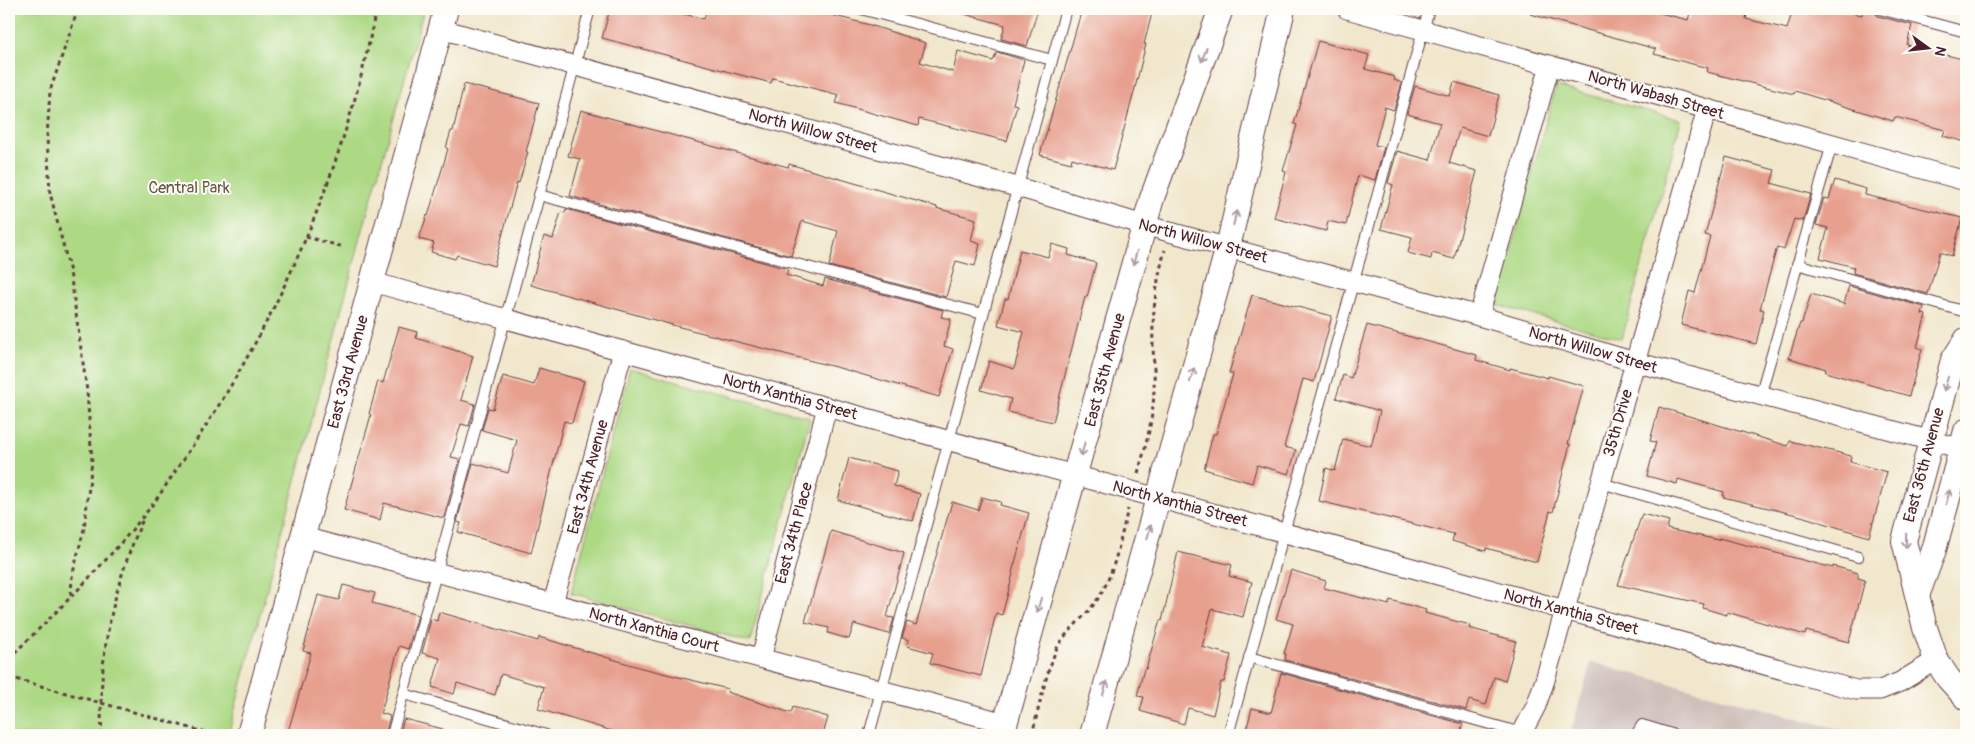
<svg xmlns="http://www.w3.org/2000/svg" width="1975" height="744" font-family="Pangolin,sans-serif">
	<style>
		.industrial { fill: #cfc0bb }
		.green { fill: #add985; stroke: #7c7c58 }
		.building { fill: #e79f8e }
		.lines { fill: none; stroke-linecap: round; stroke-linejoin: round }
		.service-casing { stroke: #633d43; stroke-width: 12 }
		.minor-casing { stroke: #633d43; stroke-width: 21 }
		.tertiary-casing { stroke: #633d43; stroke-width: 26 }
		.path { stroke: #633d43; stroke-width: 3; stroke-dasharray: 4 4; stroke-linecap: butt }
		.service { stroke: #fff; stroke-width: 10 }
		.minor { stroke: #fff; stroke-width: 19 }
		.tertiary { stroke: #fff; stroke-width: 24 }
		.oneway { stroke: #ae9aa0 }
		.labels { text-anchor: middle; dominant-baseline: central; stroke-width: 4; stroke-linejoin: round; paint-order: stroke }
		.street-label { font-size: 16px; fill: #4a1f2b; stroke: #fdfcf7 }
		.park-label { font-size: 16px; fill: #685746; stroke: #fdfcf7 }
	</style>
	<rect width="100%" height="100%" fill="#fdfcf7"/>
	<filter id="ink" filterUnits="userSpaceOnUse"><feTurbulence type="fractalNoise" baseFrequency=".02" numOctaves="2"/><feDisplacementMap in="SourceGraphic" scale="10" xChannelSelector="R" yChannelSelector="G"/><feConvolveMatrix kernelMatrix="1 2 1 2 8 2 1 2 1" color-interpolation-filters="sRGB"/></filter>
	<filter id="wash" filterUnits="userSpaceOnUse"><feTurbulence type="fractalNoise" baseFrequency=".0096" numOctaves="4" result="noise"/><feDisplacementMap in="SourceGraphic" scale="20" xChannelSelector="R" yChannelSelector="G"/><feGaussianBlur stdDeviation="1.12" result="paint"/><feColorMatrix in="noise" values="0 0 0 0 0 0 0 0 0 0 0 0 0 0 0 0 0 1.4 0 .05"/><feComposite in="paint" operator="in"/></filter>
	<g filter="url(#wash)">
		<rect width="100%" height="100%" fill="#f1e7cc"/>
		<!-- industrial -->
		<path class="industrial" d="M1591 662 1860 735H1570Z"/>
		<!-- green -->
		<g class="green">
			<path d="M9 9H424L362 233 228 735H9Z"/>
			<path d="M1556 86 1681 120 1622 339 1496 305Z"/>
			<path d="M630 368 810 418 750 642 571 593Z"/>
		</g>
		<g id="blocks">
			<!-- building -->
			<g class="building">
				<path d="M610 9H663L704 19 707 9H808L870 25 926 43 920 62 953 72 958 51 993 61 997 52 1024 60 1013 104 1017 105 1007 141 919 119 918 126 836 103 839 95 773 78 771 83 602 38Z"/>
				<path d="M965 9H1038L1027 46 1001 39 1005 25 964 14Z"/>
				<path d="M1082 9H1153L1144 44H1146L1134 92 1113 170 1072 158 1071 163 1040 155Z"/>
				<path d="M1531 9H1644L1688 20 1691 9H1748L1746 19 1787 29 1793 9H1833L1862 15 1863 9H1873L1875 13 1878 16 1912 25 1907 45 1966 60V142L1943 136 1945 130 1895 117 1893 121 1795 91 1794 94 1707 72 1708 68 1654 54 1656 49 1530 14Z"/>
				<path d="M1318 41 1369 55 1365 69 1395 77 1394 80 1402 83 1394 110 1385 107 1375 145 1384 147 1375 180 1358 175 1346 225 1328 221 1326 231 1274 218 1286 172 1283 171 1297 125 1294 124Z"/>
				<path d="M1454 82 1499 95 1488 136 1460 128 1449 163 1477 171 1454 259 1432 253 1431 259 1408 253 1412 237 1381 229 1393 185 1388 183 1397 151 1430 160 1440 123 1407 114 1415 86 1450 96Z"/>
				<path d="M464 84 539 103 526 152H528L519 183 517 182 494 266 457 255 455 259 431 252 434 243 419 239 427 215 428 216 448 149 446 148 451 131H453Z"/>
				<path d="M581 110 788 167 789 164 937 207 936 208 976 219 971 241 980 244 975 266 956 261 946 297 829 266 838 231 802 221 791 256 570 196 580 159 568 156Z"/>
				<path d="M1726 157 1775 170 1771 183 1811 194 1803 221 1794 219 1784 250 1777 247 1760 309 1764 310 1756 344 1681 325 1689 291 1695 293 1710 236 1705 235Z"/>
				<path d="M1835 180 1866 189 1865 195 1962 218 1952 256 1940 252 1928 294 1853 273 1854 267 1820 258 1828 228 1816 225 1824 198 1829 199Z"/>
				<path d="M566 209 788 269 786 275 823 286 825 279 943 310 941 317 951 319 944 346 953 349 939 397 843 369 676 326 531 285 544 236 553 239 561 212 565 213Z"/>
				<path d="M1052 244 1069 249 1068 255 1096 263 1087 297H1085L1053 422 1008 412 1011 399 981 390 989 361 1014 369 1024 332 998 325 1005 299H1008L1020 250 1048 257Z"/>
				<path d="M1849 286 1924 307 1922 314 1926 315 1917 347 1922 349 1909 396 1825 372 1826 369 1789 358 1800 323H1802L1811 294 1844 304Z"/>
				<path d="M1252 295 1332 316 1314 382 1303 379 1284 447 1296 450 1289 474 1257 465 1252 483 1204 469 1213 434H1216L1233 374 1229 373Z"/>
				<path d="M1367 325 1477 355 1476 360 1510 370V368L1548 378V376L1584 386 1568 444H1570L1553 512 1550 511 1537 562 1486 548V551L1452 541 1454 534 1319 501 1326 468 1335 471 1343 439 1371 446 1380 411 1336 398 1343 375 1351 378Z"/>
				<path d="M399 327 417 332 416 338 473 356 461 400 475 404 469 426 461 424 451 457 460 459 444 518 384 503 380 520 344 510 371 415 369 414 378 381 383 383Z"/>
				<path d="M539 368 584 381 572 423 564 421 531 553 458 532 461 523 457 522 473 463 508 473 517 440 482 430 488 408 493 409 503 376 534 385Z"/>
				<path d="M1659 407 1788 446 1790 441 1832 451 1851 456 1850 462 1887 472 1869 537 1801 516 1723 497 1724 492 1678 479 1677 484 1647 476 1656 442 1650 441Z"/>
				<path d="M849 458 898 471 894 486 920 494 913 521 838 500Z"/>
				<path d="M982 497 1001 502 1000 505 1029 513 1012 573 1013 574 1002 615 996 613 981 676 930 663 933 653 907 646 909 640 902 638 907 622 916 625 952 502 978 510Z"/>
				<path d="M1642 514 1669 521 1667 529 1719 540V538L1833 568V566L1858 573V578L1865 580 1849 642 1806 631 1805 635 1727 612 1726 615 1703 608 1704 604 1618 585Z"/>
				<path d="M831 531 904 553 887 617 894 618 889 634 854 624 849 639 828 633 829 628 805 622Z"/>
				<path d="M1178 552 1232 565 1229 576 1252 582 1243 617 1212 609 1202 647 1231 655 1224 682H1221L1213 715 1188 708 1184 724 1140 711 1144 697 1137 696 1144 669H1146L1160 620 1162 621Z"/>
				<path d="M1291 570 1326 581 1324 588 1389 605 1390 600 1426 610 1425 613 1470 625 1469 628 1516 641 1505 681 1494 677 1486 705 1469 700 1466 710 1285 660 1286 654H1284L1293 624 1276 619Z"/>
				<path d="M343 585 375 593 372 603 418 615 408 649 399 646 381 713 390 716 385 735H287L311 653 303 651 318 595 339 600Z"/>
				<path d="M439 612 538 641 539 637 642 668 728 689 727 692 791 713 793 707 828 717 823 735H626L538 709 544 687 501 674 495 695 457 683 454 694 432 687 440 658 422 653 431 619 437 621Z"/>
				<path d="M1281 673 1463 724 1459 735H1245L1252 708 1271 713Z"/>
				<path d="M404 719 443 729 442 735H399Z"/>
			</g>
		</g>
	</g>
	<g filter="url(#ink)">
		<use href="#blocks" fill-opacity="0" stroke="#633d43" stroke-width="1"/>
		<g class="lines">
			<!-- service casing -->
			<g class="service-casing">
				<g id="service">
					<path d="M861 9 1052 60"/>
					<path d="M1880 9 1966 32"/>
					<path d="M539 195 983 314"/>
					<path d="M1797 264 1966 312"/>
					<path d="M1760 396 1832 144"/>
					<path d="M1601 483 1858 557"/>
					<path d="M1249 657 1522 733"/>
					<path d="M404 694 546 735"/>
					<path d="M392 735 590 9"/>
					<path d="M869 735 1066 9"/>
					<path d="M1228 735 1429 9"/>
					<path d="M1636 735 1642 725 1675 735"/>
				</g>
			</g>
			<!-- minor casing -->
			<g class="minor-casing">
				<g id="minor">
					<path d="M1347 9 1966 181"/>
					<path d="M441 29 1017 187 1144 225 1479 316 1635 362 1966 450"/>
					<path d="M372 282 1856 690H1880L1900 682 1936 660"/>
					<path d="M1479 316 1550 65"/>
					<path d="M303 537 1005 723"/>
					<path d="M553 603 623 351"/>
					<path d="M761 658 827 407"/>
					<path d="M1521 735 1536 706 1545 680 1707 109"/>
				</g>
			</g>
			<!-- tertiary casing -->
			<g class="tertiary-casing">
				<g id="tertiary">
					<path d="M1966 340 1953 360 1904 541 1925 628 1936 660 1948 678 1966 698"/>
					<path d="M1918 593 1934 550 1966 431"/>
					<path d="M249 735 446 9"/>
					<path d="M1002 735 1152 198 1221 9"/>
					<path d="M1092 735 1228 247 1283 9"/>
				</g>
			</g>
			<!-- path -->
			<g class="path">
				<path d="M9 18 15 9"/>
				<path d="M306 237 344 247"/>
				<path d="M1138 473C1146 446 1154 416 1154 387 1155 367 1152 346 1153 326 1154 300 1158 275 1165 250"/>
				<path d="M71 595 72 577 84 529 92 461 87 391 70 272 50 193 47 137 50 91 78 9"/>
				<path d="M9 658C55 614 105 564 145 514 158 498 169 481 180 464 275 329 345 172 376 9"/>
				<path d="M9 677 208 733"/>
				<path d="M102 735C97 659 113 586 144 517"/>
				<path d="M1032 735C1039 707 1045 677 1056 650 1066 630 1085 618 1097 600 1115 574 1120 539 1128 509"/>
			</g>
			<!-- service -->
			<use href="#service" class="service"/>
			<!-- minor -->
			<use href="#minor" class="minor"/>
			<!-- tertiary -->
			<use href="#tertiary" class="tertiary"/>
		</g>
		<!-- one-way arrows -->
		<defs><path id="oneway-shaft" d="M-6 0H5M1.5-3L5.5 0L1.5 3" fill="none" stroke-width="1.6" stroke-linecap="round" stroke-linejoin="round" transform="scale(1.25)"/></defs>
		<g class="oneway">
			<use href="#oneway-shaft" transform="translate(1204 55) rotate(110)"/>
			<use href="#oneway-shaft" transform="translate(1235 218) rotate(-77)"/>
			<use href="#oneway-shaft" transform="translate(1135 258) rotate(105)"/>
			<use href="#oneway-shaft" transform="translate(1192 375) rotate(-74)"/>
			<use href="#oneway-shaft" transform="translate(1946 384) rotate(106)"/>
			<use href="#oneway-shaft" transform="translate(1083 449) rotate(105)"/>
			<use href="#oneway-shaft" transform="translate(1948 497) rotate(-76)"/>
			<use href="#oneway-shaft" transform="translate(1149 532) rotate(-75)"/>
			<use href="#oneway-shaft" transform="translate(1906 541) rotate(91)"/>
			<use href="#oneway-shaft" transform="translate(1039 605) rotate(106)"/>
			<use href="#oneway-shaft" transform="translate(1105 688) rotate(-74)"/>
		</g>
	</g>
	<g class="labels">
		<!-- street labels -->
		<g class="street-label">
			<text transform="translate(1656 95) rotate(16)">North Wabash Street</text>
			<text transform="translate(813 131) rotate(15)">North Willow Street</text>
			<text transform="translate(1203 241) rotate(15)">North Willow Street</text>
			<text transform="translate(1593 350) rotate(16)">North Willow Street</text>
			<text transform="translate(1105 370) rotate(-75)">East 35th Avenue</text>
			<text transform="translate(348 372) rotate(-75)">East 33rd Avenue</text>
			<text transform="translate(790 397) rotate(15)">North Xanthia Street</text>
			<text transform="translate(1618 423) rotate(-74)">35th Drive</text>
			<text transform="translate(1924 465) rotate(-75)">East 36th Avenue</text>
			<text transform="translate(588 477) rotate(-75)">East 34th Avenue</text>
			<text transform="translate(1180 504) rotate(15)">North Xanthia Street</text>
			<text transform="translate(794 533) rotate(-75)">East 34th Place</text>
			<text transform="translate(1571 612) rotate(15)">North Xanthia Street</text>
			<text transform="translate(654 630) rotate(15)">North Xanthia Court</text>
		</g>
		<!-- park labels -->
		<g class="park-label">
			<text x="189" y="188">Central Park</text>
		</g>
	</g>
	<!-- margin -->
	<rect width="1975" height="744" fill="none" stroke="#fdfcf7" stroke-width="30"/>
	<!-- north arrow -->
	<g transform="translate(1928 48) rotate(105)" stroke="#fdfcf7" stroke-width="4" paint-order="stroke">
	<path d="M0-4L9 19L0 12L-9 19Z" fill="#4a1f2b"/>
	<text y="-8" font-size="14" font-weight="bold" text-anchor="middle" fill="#4a1f2b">N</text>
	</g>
</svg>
